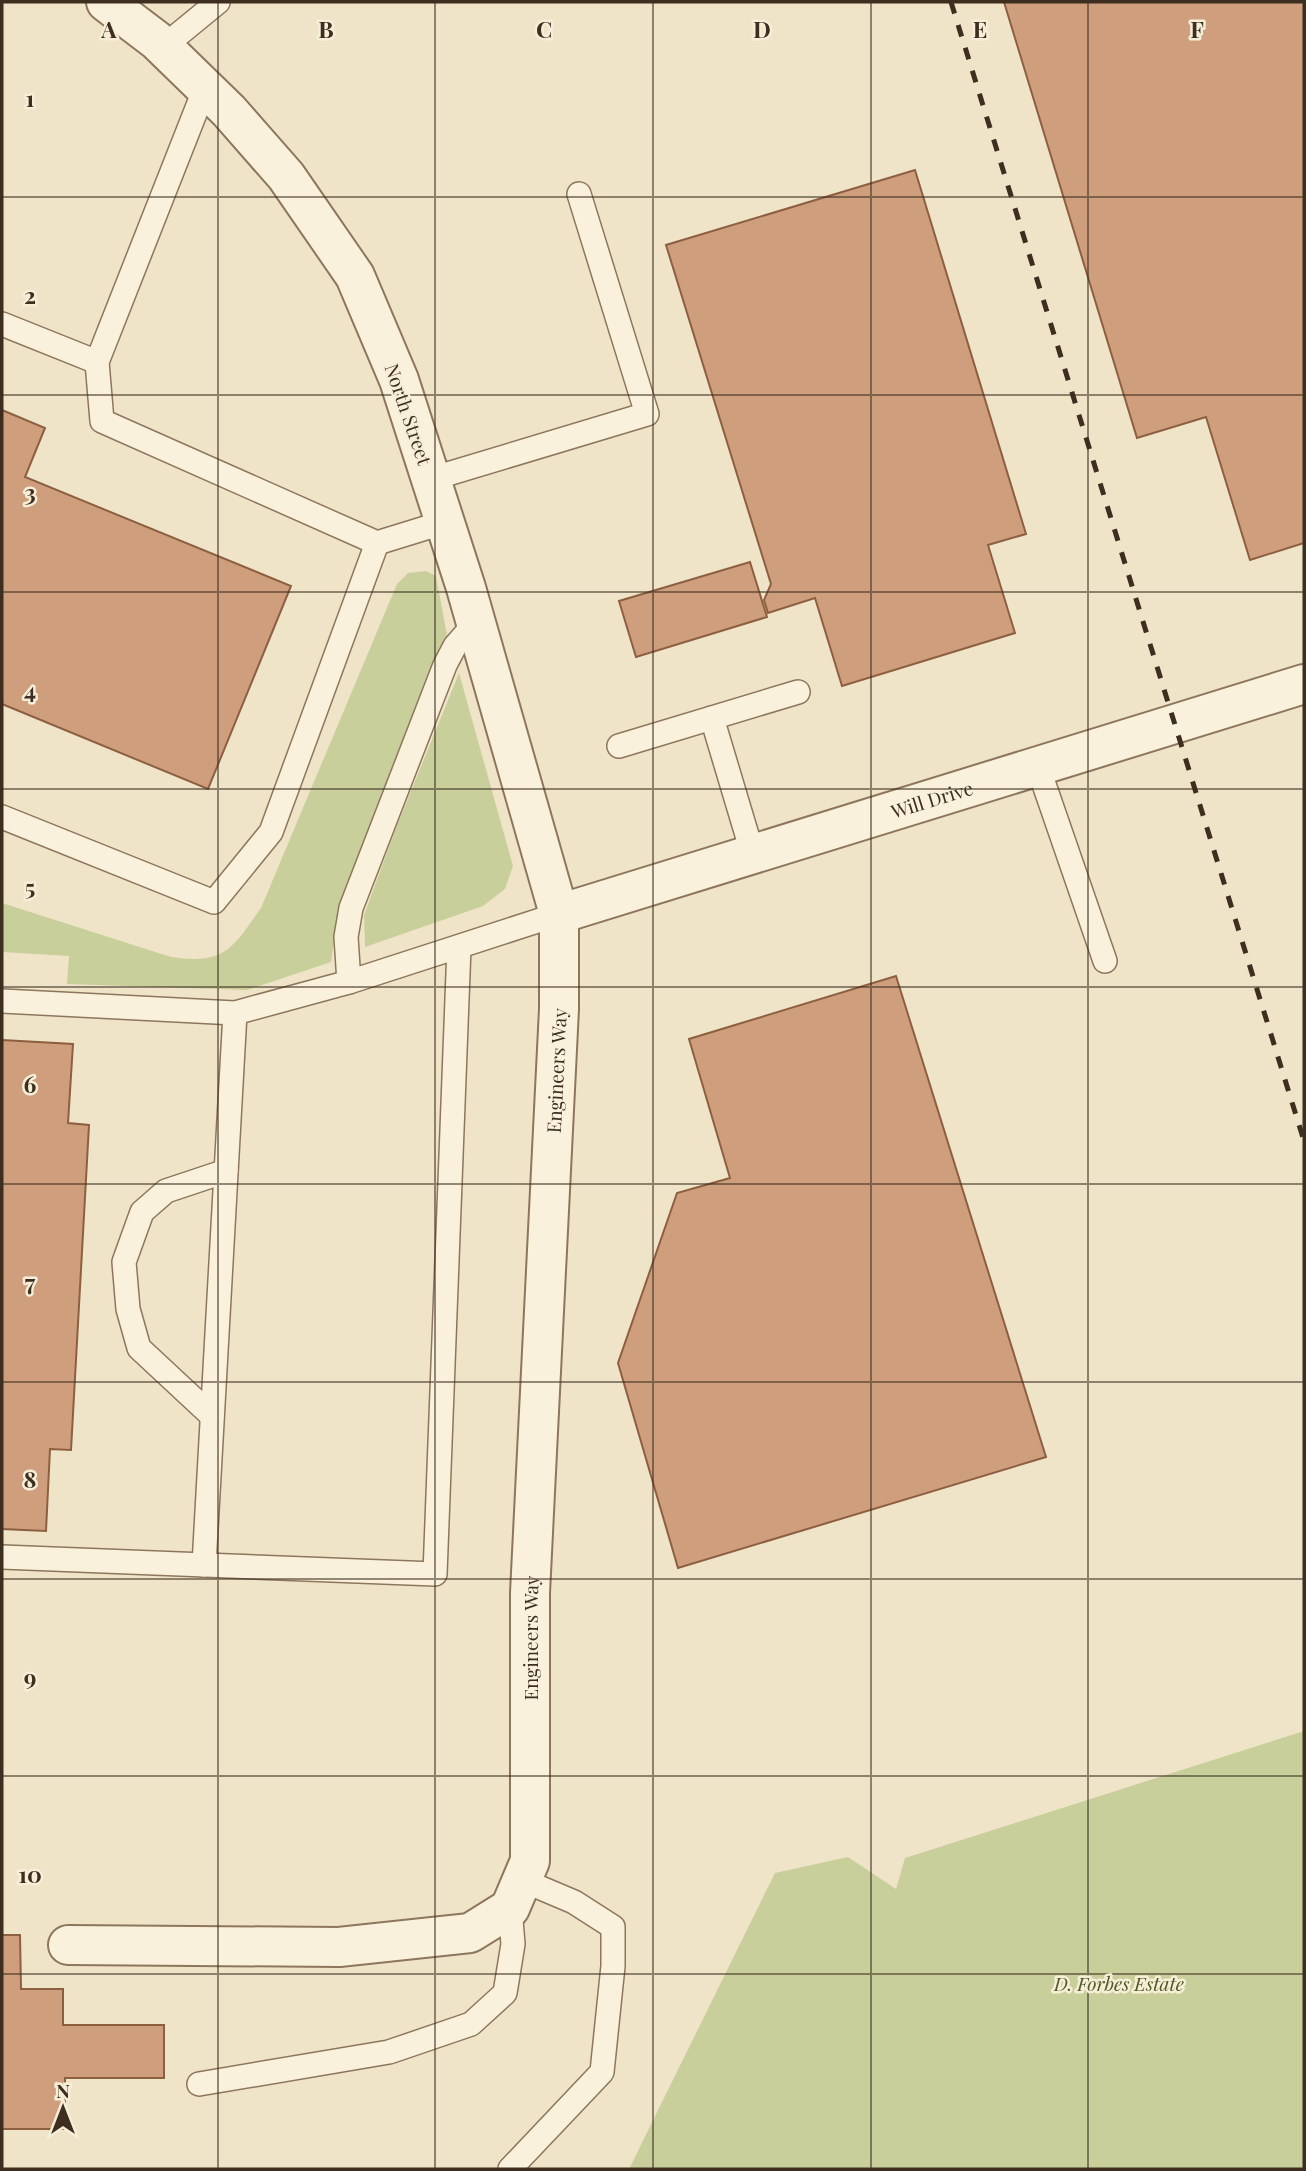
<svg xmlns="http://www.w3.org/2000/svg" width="1306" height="2171" font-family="'Playfair Display',serif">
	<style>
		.green { fill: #c9cf9b }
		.building { fill: #cf9f7d; stroke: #8d5f41; stroke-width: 2 }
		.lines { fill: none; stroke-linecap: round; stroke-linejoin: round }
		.lane-casing { stroke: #8d765c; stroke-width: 26 }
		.street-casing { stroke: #8d765c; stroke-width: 42 }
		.lane { stroke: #faf1dc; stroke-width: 23 }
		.street { stroke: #faf1dc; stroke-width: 38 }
		.rail { stroke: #3d2e20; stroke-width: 5; stroke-dasharray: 12 12; stroke-linecap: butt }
		.grid { fill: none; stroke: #3d2e20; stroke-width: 2; stroke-opacity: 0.55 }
		.labels { text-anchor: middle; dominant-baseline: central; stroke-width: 5; stroke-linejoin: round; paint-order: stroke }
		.street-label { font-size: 19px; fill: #3d2e20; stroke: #f7eed8 }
		.park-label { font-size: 19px; font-style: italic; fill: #4d5a26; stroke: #f7eed8 }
		.grid-label { font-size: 23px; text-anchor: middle; font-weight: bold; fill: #3d2e20; stroke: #f7eed8; stroke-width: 5; stroke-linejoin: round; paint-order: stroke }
	</style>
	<rect width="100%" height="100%" fill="#f0e4c8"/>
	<!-- green -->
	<g class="green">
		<path d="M426 571 436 576 447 635 433 663 358 863 336 928 331 962 247 990 67 984 69 956 2 952V903L171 957C225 965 232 949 261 908L397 584 408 573Z"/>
		<path d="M459 673 513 866 505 889 483 906 365 947 364 915 396 828Z"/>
		<path d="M1304 1731V2169H629L775 1873 848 1857 896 1889 905 1858Z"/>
	</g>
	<!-- building -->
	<g class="building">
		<path d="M1004 2H1304V543L1250 560 1206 417 1137 438Z"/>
		<path d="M915 170 1026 534 988 545 1015 633 842 686 815 598 768 613 764 600 771 584 666 245Z"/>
		<path d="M2 410 45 428 25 477 291 586 208 789 2 704Z"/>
		<path d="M750 562 767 617 636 657 619 601Z"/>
		<path d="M896 976 1046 1457 678 1568 618 1363 677 1193 730 1178 689 1039Z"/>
		<path d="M2 1040 73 1044 68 1123 89 1125 71 1450 50 1449 46 1531 2 1529Z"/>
		<path d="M2 1935H20L21 1989H63V2025H164V2078H65V2129H2Z"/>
	</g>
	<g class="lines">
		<!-- lane casing -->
		<g class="lane-casing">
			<g id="lane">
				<path d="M163 47 218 2"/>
				<path d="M2 324 97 362 205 88"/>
				<path d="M97 362 102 421 377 543 445 522"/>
				<path d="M431 479 647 414 579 194"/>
				<path d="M712 718 753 855"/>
				<path d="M619 746 798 692"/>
				<path d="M1038 767 1105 961"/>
				<path d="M2 817 214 902 271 832 377 543"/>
				<path d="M349 982 346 937 351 908 445 665 455 646 476 622"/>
				<path d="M2 1001 235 1013 349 982 559 914"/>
				<path d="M212 1416 139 1348 128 1309 124 1262 142 1212 166 1191 226 1171"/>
				<path d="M2 1557 435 1574 459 947"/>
				<path d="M204 1565 235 1013"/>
				<path d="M199 2084 389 2052 471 2024 505 1993 513 1944 510 1908"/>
				<path d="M510 2169 602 2072 613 1966V1927L574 1902 522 1880"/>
			</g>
		</g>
		<!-- street casing -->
		<g class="street-casing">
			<g id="street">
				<path id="s1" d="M559 914 1304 684"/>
				<path id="s2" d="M68 1945 339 1947 470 1933 510 1908 530 1861V1593L559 1009V914L466 588 399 380 355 276 286 176 229 111 156 40 106 2"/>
			</g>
		</g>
		<!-- lane -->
		<use href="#lane" class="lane"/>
		<!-- street -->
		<use href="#street" class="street"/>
		<!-- rail -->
		<path class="rail" d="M951 2 1304 1141"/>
	</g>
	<!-- grid -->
	<path class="grid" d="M218 2V2169M435 2V2169M653 2V2169M871 2V2169M1088 2V2169M2 197H1304M2 395H1304M2 592H1304M2 789H1304M2 987H1304M2 1184H1304M2 1382H1304M2 1579H1304M2 1776H1304M2 1974H1304"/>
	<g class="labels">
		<!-- street labels -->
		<g class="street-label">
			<text transform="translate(409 414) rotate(71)">North Street</text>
			<text stroke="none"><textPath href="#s1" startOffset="390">Will Drive</textPath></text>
			<text stroke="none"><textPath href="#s2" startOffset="1292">Engineers Way</textPath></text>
			<text stroke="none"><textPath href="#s2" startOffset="724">Engineers Way</textPath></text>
		</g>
		<!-- park labels -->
		<g class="park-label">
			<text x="1119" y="1983">D. Forbes Estate</text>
		</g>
	</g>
	<g class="grid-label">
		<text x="109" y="38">A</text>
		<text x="326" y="38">B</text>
		<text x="544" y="38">C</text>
		<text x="762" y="38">D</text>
		<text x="980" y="38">E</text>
		<text x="1197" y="38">F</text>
		<text x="30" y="107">1</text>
		<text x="30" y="304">2</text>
		<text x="30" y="501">3</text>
		<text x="30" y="699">4</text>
		<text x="30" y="896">5</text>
		<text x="30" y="1093">6</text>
		<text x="30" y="1291">7</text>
		<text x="30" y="1488">8</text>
		<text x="30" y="1686">9</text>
		<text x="30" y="1883">10</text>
	</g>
	<!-- border -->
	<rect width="1306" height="2171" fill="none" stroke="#3d2e20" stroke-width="7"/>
	<!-- north arrow -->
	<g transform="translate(63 2108)" stroke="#f7eed8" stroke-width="5" paint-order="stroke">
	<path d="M0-5L12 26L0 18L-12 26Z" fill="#3d2e20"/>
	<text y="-10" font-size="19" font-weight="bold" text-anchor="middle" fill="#3d2e20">N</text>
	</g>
</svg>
